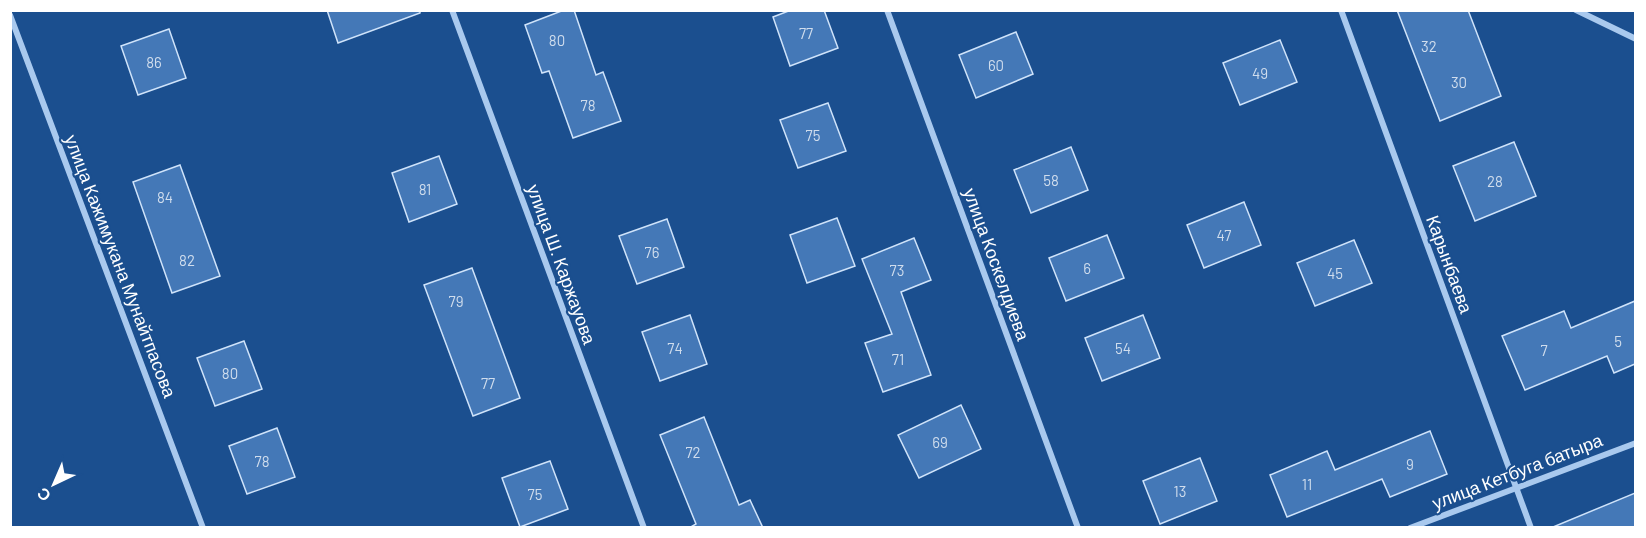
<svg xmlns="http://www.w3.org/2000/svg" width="1646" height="538" font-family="Barlow,sans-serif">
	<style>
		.building { fill: #4478b7; stroke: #cfe3fa; stroke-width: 1.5 }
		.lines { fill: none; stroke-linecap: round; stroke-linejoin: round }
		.street { stroke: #a9c9ee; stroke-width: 6 }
		.labels { text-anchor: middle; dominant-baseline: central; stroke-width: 4.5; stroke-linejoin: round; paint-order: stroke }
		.number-label { font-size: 15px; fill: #d0dded }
		.street-label { font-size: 18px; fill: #fff; stroke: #1b4f8f }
	</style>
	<rect width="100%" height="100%" fill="#1b4f8f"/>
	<!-- building -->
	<g class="building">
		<path d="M327 10H420V13L338 43Z"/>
		<path d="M564 10H574L596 75 603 72 621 121 573 138 549 71 542 73 525 25Z"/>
		<path d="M791 10H824L838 48 790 66 773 17Z"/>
		<path d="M1397 10H1468L1501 96 1440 121Z"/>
		<path d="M169 29 186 78 138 95 121 46Z"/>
		<path d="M1016 32 1033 74 976 98 959 55Z"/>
		<path d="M1280 40 1297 82 1240 105 1223 63Z"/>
		<path d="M828 103 846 151 798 168 780 120Z"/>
		<path d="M1514 142 1536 196 1475 221 1453 166Z"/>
		<path d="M1071 147 1088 190 1031 213 1014 170Z"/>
		<path d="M439 156 457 204 409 222 392 173Z"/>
		<path d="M180 165 220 276 172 293 133 182Z"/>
		<path d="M1244 202 1261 245 1204 268 1187 225Z"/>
		<path d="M837 218 855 266 807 283 790 235Z"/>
		<path d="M667 219 684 267 637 284 619 236Z"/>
		<path d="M1107 235 1124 278 1066 301 1049 258Z"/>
		<path d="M914 238 931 280 901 292 931 375 883 392 865 343 892 334 862 259Z"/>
		<path d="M1354 240 1372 283 1315 306 1297 263Z"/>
		<path d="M472 268 520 398 473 416 424 285Z"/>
		<path d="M1635 301V364L1614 373 1607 356 1525 390 1502 336 1564 311 1571 328Z"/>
		<path d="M690 315 707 364 660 381 642 332Z"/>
		<path d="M1143 315 1160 358 1102 381 1085 338Z"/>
		<path d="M244 341 262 389 215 406 197 358Z"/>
		<path d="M961 405 981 449 919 478 898 435Z"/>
		<path d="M704 417 739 505 750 500 763 528H689L696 524 660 435Z"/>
		<path d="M277 428 295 477 247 494 229 446Z"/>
		<path d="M1430 431 1447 474 1390 497 1382 479 1287 517 1270 475 1327 451 1335 470Z"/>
		<path d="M1200 458 1217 501 1160 524 1143 481Z"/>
		<path d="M550 461 568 509 520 527 502 478Z"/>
		<path d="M1635 493V528H1553V527Z"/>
	</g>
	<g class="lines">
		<!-- street -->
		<g class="street">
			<path d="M452 10 644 528"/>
			<path d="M887 10 1078 528"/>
			<path d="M1341 10 1531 528"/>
			<path d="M1576 10 1636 39"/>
			<path d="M10 15 203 528"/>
			<path d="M1410 528 1636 443"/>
		</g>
	</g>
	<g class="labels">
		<!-- number labels -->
		<g class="number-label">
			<text x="806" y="33">77</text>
			<text x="557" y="40">80</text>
			<text x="1429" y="46">32</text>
			<text x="154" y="62">86</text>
			<text x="996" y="65">60</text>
			<text x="1260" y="73">49</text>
			<text x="1459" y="82">30</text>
			<text x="588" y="105">78</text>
			<text x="813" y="135">75</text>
			<text x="1051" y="180">58</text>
			<text x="1495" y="181">28</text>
			<text x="425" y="189">81</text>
			<text x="165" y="197">84</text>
			<text x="1224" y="235">47</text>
			<text x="652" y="252">76</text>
			<text x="187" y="260">82</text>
			<text x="1087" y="268">6</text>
			<text x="897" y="270">73</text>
			<text x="1335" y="273">45</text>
			<text x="456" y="301">79</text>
			<text x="1618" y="341">5</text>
			<text x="675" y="348">74</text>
			<text x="1123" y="348">54</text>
			<text x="1544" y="350">7</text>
			<text x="898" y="359">71</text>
			<text x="230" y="373">80</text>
			<text x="488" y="383">77</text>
			<text x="940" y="442">69</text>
			<text x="693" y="452">72</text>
			<text x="262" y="461">78</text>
			<text x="1410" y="464">9</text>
			<text x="1307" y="484">11</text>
			<text x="1180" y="491">13</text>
			<text x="535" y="494">75</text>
		</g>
		<!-- street labels -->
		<g class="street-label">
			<text transform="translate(562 264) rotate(70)">улица Ш. Каржауова</text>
			<text transform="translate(997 264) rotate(70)">улица Коскелдиева</text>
			<text transform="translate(1450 264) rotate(70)">Карынбаева</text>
			<text transform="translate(121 266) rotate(69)">улица Кажимукана Мунайтпасова</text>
			<text transform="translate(1517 471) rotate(-21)">улица Кетбуга батыра</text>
		</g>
	</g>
	<!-- border -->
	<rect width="1646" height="538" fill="none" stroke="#ffffff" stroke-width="24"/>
	<!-- north arrow -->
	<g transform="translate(54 484) rotate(224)" stroke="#1b4f8f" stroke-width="4.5" paint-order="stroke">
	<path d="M0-4.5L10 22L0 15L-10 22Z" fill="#ffffff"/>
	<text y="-9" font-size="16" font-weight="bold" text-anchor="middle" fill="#ffffff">С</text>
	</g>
</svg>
